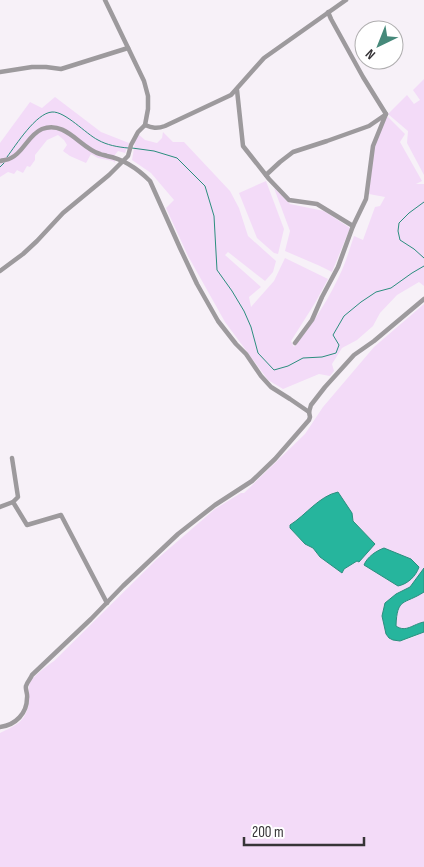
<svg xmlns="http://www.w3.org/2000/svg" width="424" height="867" font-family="'Sofia Sans Condensed',sans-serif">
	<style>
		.green { fill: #f3dbf8; fill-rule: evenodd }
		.water { fill: #26b59d; stroke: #2b8e7e }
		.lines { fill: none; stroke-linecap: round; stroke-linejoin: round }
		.stream { stroke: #2b8e7e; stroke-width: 1 }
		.street { stroke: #9d9a9d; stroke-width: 4.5 }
	</style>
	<rect width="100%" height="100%" fill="#f7f1f8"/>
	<!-- green -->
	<g class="green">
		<path d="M424 79V175L407 143 408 131 388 114 407 95 414 104 420 100 413 90Z"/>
		<path d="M55 97 101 132 129 143 125 153 118 151 114 156 115 163 113 161 98 158 91 154 86 163 70 156 63 151 67 145 64 140 58 135 47 140 35 155V160L30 167 27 166 23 173 17 170 14 174 8 172 0 177V143L30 102 42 108Z"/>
		<path d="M387 116 405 134 400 142 422 181 416 184H424V286L419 282 397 295 380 313 373 326 357 340 342 348 332 364 334 371 330 376 319 374 283 389 268 380 225 322 188 256 166 208 174 200 151 173 132 160 135 142 138 134 145 140 157 143 162 138 163 132 173 142H184L230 191 239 208 248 236 276 261 273 272 265 281 228 252 225 255 261 287 249 297 251 307 274 281 285 258 328 279 315 303 291 341 294 347C313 324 330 297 342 270 347 259 350 247 354 236L363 240 375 207 380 206 385 197 369 194 374 146Z"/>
		<path d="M266 181 284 229 278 254 274 253 257 238 239 193Z"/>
		<path d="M274 188 290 204 324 211 350 228 332 272 320 266 285 251 290 231Z"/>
		<path d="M424 304V568L410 587 396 594 382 616C384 622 384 630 387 635 395 648 414 637 424 632V867H0V733C17 725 28 720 29 699 29 695 28 687 30 683 33 676 47 666 54 661L157 559 215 509 241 493H244L305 434 323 407 374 347ZM352 513 353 520 375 544 355 563 344 569 320 557 313 548 298 538 290 528V525L294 523Z"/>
		<path d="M424 592V622C413 624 407 633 396 626 397 597 404 605 424 592Z"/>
	</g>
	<!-- water -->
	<g class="water">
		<path d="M338 492 352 513 353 521 375 544 359 562 357 561 344 569 342 573 320 557 313 548 305 544 290 528V525C306 515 319 496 338 492Z"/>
		<path d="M384 548 411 559 419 567C416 576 408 584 398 586L364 565C367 557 376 551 384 548Z"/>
		<path d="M424 568V592C404 605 397 597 396 626 406 633 413 624 424 622V632L400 641 393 640 389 638 386 634 382 616 385 603 396 594 410 587Z"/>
	</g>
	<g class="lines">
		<!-- stream -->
		<g class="stream">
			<path d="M132 148 154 151 177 158 205 186 214 216 217 270 232 291 244 311 251 327 258 353 274 370 288 366 303 358 322 357 336 353 339 345 333 335 344 316 361 302 376 292 391 288 412 273 424 266"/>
			<path d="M7 157C16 145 36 113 52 112 65 111 86 134 98 140 107 145 117 147 128 148"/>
			<path d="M0 167 4 163"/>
			<path d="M424 202 409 213 399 223 398 231 400 240 414 249 424 258"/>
		</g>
		<!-- street -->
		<g class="street">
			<path d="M105 0 144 81 148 96V109L145 125"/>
			<path d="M328 12 331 19 363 77 386 114"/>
			<path d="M0 72 32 67H46L61 69 128 48"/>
			<path d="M237 90 243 146 269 179 289 200 317 204 353 226 366 199 373 146 386 114"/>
			<path d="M0 161C3 160 8 160 11 158 23 153 28 135 42 129 66 120 80 148 100 154 102 155 105 155 107 156 123 159 139 170 150 181L180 248 197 284 218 321 236 344 246 354 261 376 271 387 290 399 309 412"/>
			<path d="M266 175 280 162 293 152 327 141 369 126 385 115"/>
			<path d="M0 271 23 254 37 241 63 213 109 175 128 156 131 145 138 132 145 125C152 128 157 129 165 126L231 95 264 58 346 0"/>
			<path d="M295 343 312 320 322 297 338 267 353 226"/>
			<path d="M12 458 18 497 13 502 27 525 61 515 107 603"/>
			<path d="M0 507 13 502"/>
			<path d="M0 727C16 725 27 713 27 698 28 694 25 689 26 686 27 682 31 678 32 675L91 619 123 586 178 534 215 505 252 481 275 459 309 420 310 417 309 412 311 405 325 387 354 355 374 341 424 299"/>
		</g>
	</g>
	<!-- north arrow -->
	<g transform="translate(379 45) rotate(223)"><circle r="24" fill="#ffffff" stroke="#afaeaf"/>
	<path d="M0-4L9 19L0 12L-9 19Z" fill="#46897a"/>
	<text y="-8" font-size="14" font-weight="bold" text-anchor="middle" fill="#363437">N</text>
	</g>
	<!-- scale -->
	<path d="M244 837v8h120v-8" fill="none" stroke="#363437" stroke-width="2.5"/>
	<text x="252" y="837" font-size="15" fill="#363437" stroke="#ffffff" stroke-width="4" paint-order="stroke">200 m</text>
</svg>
